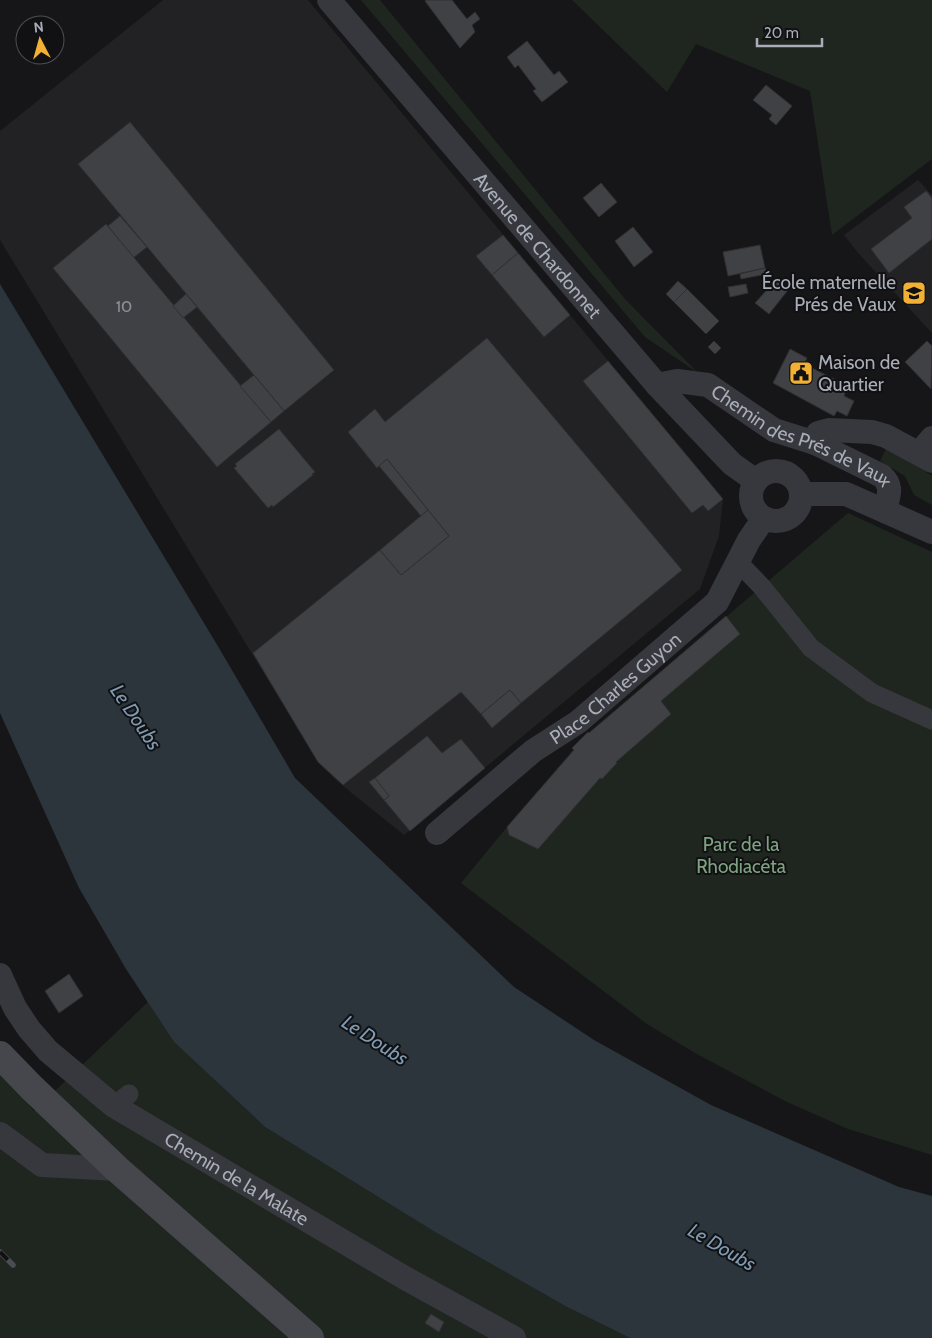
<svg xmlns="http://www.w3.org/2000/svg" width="932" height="1338" font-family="Cabin,sans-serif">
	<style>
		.built { fill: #222225 }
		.green { fill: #1e261f }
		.water { fill: #2c353c }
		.building { fill: #404145; stroke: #303034 }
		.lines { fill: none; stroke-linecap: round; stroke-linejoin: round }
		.pedestrian { stroke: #37383d; stroke-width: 19 }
		.minor { stroke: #37383d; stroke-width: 24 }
		.secondary { stroke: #45474d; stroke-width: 28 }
		.rail-casing { stroke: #4a4c52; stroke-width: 5.5 }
		.rail { stroke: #111113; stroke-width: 4; stroke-dasharray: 11; stroke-linecap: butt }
		.labels { text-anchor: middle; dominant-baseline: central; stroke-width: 4; stroke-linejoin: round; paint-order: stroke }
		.number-label { font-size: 16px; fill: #8e929b }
		.street-label { font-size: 19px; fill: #a8adb8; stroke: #111113 }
		.poi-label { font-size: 19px; fill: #a8adb8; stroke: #111113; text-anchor: end }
		.park-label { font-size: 19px; fill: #7fa381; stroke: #111113 }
		.water-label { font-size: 20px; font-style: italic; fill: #7f9bb3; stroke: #111113 }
	</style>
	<rect width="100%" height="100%" fill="#161618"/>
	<!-- built -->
	<g class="built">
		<path d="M163 0H308L723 499 719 536 700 589 404 835 343 786 318 762 0 240V131Z"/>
		<path d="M918 180 932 195V333L859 254 844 235Z"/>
	</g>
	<!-- green -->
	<g class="green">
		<path d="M361 0H380L625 299 698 373 645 337Z"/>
		<path d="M572 0H932V159L832 235 810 91 696 44 667 92Z"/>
		<path d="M886 449 908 459 932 476V505L914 495 905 476 880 461Z"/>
		<path d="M848 513 932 552V1155L848 1129 787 1102 695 1053 647 1024 461 883 507 827 573 750 572 748Z"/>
		<path d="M148 1002 174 1042 265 1127 435 1232 567 1307 630 1338H0V1070L34 1111Z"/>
	</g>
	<!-- water -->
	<path class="water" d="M0 284 219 648 295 778 514 987 594 1040 711 1105 899 1187 932 1196V1338H630L567 1307 435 1232 265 1127 174 1042 126 969 79 888 0 713Z"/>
	<!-- building -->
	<g class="building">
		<path d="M426 0H452L467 19 475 12 480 19 472 25 475 32 460 48 425 1Z"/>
		<path d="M527 41 554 75 559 71 568 82 542 102 533 91 536 89 518 65 515 68 507 57Z"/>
		<path d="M766 85 792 106 776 125 769 119 772 115 753 100Z"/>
		<path d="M130 122 334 370 284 411 78 164Z"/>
		<path d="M601 183 617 202 599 217 583 198Z"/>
		<path d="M926 191 932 198V239L889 273 871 249 912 218 904 207Z"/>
		<path d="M120 216 147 247 133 258 108 226Z"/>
		<path d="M106 224 271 422 217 467 53 268Z"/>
		<path d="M633 227 653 252 634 267 615 241Z"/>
		<path d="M503 235 518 253 492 275 476 256Z"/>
		<path d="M760 245 765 268 728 276 723 252Z"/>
		<path d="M518 253 570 315 544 337 492 275Z"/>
		<path d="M765 268 767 274 741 279 740 274Z"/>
		<path d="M776 280 788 290 769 314 755 303Z"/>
		<path d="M678 281 687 289 674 302 666 294Z"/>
		<path d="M746 284 748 293 730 297 728 287Z"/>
		<path d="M687 289 719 321 706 334 674 302Z"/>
		<path d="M186 294 197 307 183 318 173 306Z"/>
		<path d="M487 338 682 570 521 703 510 690 481 714 461 692 343 785 318 762 253 653 380 550 401 575 449 536 387 459 377 468 348 432 375 409 385 422Z"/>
		<path d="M714 341 721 348 715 354 708 347Z"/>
		<path d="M927 341 932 346 931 389 905 362Z"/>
		<path d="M790 349 807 358 804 364 848 386 844 396 854 401 847 416 837 411 834 416 773 383Z"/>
		<path d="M608 361 723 499 708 511 703 505 692 513 583 381Z"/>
		<path d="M254 375 284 411 271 422 240 386Z"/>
		<path d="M279 429 315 472 312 474 313 475 273 507 272 505 268 508 234 468 237 466 235 464Z"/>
		<path d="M387 459 428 510 421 516 379 466Z"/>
		<path d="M428 510 449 536 401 575 380 550Z"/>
		<path d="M726 616 740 634 661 701 671 714 616 762 617 763 602 779 600 778 538 849 509 835 507 827 574 750 572 748 588 732 589 733Z"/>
		<path d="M510 690 521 703 492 728 481 714Z"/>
		<path d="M427 736 442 753 461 739 485 768 410 831 384 800 389 796 375 778Z"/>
		<path d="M375 778 389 796 384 800 369 782Z"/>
		<path d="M69 974 83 996 59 1013 45 991Z"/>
		<path d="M431 1314 444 1322 439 1332 425 1323Z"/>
	</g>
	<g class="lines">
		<!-- pedestrian -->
		<g class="pedestrian">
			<path d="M738 562 762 587 811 648 872 693 932 720"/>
			<path d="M114 1106 129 1094"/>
		</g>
		<!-- minor -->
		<g class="minor">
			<path id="s1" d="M329 0 657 385 732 464 756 481"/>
			<path id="s2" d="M657 385 677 381 708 385 774 430 815 443 882 476C894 487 888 496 885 511"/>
			<path d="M815 443 818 433 829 430 872 432 886 436 932 461"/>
			<path d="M919 453 932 438"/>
			<circle cx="776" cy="496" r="25"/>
			<path d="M801 494H846L932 532"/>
			<path id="s3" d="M437 833 533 751 578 722 717 602 749 540 764 518"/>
			<path id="s4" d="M0 975 15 1008 29 1029 48 1051 114 1106 405 1278 514 1338"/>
			<path d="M0 1134 42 1165 117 1169"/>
		</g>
		<!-- secondary -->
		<path class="secondary" d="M0 1055 32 1088 117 1169 310 1338"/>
		<!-- rail casing -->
		<g class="rail-casing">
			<path id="rail" d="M0 1252 13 1265"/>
		</g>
		<!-- rail -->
		<use href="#rail" class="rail"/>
	</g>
	<!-- icons -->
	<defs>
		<g id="school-square" transform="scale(1.25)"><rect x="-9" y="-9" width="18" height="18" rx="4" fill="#f2b134" stroke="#111113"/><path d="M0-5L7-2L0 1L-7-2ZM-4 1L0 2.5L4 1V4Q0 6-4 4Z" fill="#111"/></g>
		<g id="civic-square" transform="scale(1.25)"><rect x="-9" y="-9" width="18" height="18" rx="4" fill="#f2b134" stroke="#111113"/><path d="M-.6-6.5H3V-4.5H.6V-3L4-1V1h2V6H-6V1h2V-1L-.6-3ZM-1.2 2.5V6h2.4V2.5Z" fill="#111"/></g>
	</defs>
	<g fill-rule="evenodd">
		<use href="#school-square" x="914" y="293"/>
		<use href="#civic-square" x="801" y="373"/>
	</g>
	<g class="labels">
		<!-- number labels -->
		<g class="number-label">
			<text x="124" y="306">10</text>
		</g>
		<!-- street labels -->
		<g class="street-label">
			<text stroke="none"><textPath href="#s1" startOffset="322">Avenue de Chardonnet</textPath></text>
			<text stroke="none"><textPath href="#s2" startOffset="159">Chemin des Prés de Vaux</textPath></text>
			<text stroke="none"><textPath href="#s3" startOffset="230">Place Charles Guyon</textPath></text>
			<text stroke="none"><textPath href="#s4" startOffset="319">Chemin de la Malate</textPath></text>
		</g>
		<!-- poi labels -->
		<g class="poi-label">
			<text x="896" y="282">École maternelle<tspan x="896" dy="22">Prés de Vaux</tspan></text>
			<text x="818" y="362" text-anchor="start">Maison de<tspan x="818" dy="22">Quartier</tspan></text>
		</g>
		<!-- park labels -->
		<g class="park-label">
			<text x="741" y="844">Parc de la<tspan x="741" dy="22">Rhodiacéta</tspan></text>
		</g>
		<!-- water labels -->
		<g class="water-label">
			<text transform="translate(136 717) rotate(56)">Le Doubs</text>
			<text transform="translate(375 1040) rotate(33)">Le Doubs</text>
			<text transform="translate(722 1247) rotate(30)">Le Doubs</text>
		</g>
	</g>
	<!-- north arrow -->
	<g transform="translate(40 40) rotate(354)"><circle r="24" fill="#111113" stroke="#4d4f55"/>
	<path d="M0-4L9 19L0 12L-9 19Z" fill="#f2b134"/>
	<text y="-8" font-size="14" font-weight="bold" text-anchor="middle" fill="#a8adb8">N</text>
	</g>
	<!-- scale -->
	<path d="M757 38v8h65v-8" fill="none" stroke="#a8adb8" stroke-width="2.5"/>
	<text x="764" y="38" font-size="15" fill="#a8adb8" stroke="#111113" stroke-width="4" paint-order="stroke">20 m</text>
</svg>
